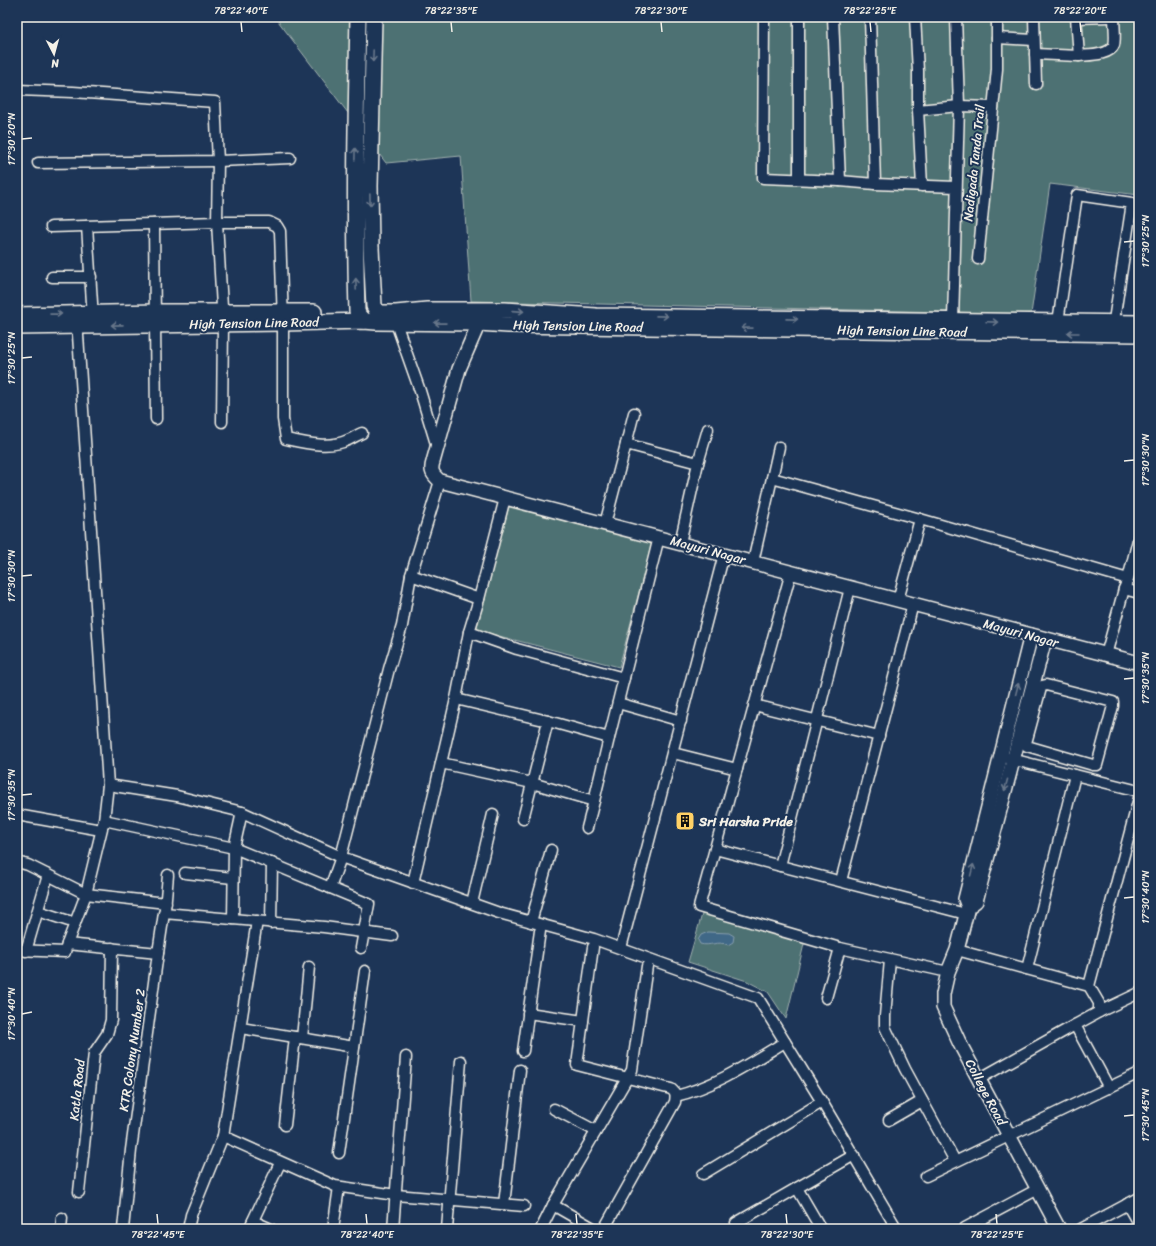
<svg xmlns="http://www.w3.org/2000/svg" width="1156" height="1246" font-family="Sriracha,sans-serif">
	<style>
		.green { fill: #4e7173; stroke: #a1b1ae }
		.water { fill: #3f6787; stroke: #879eae }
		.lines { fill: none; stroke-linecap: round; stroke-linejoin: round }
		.minor-casing { stroke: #f4f1e8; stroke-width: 13 }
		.tertiary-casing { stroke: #f4f1e8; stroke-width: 16 }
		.secondary-casing { stroke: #f4f1e8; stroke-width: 18 }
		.minor { stroke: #1d3557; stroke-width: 10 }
		.tertiary { stroke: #1d3557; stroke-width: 13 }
		.secondary { stroke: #1d3557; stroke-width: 15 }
		.oneway { stroke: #68778a }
		.ticks { fill: none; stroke: #f4f1e8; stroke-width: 1.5 }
		.labels { text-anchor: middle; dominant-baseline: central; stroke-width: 4; stroke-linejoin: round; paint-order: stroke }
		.street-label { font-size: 13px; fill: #f4f1e8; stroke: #1d3557 }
		.poi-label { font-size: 13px; font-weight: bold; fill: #f4f1e8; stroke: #1d3557; text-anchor: start }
		.neatline { fill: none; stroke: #f4f1e8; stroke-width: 1.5 }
		.ticks-label { font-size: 10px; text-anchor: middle; fill: #f4f1e8 }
	</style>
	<rect width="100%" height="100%" fill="#1d3557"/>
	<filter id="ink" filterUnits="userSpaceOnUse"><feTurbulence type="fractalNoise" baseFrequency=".025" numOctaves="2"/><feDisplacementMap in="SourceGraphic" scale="8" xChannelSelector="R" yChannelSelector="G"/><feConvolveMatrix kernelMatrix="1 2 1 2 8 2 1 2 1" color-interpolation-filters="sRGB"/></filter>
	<g filter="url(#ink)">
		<!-- green -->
		<g class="green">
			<path d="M275 17H1139V195L1050 184 1031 314 471 301 461 156 386 163Z"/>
			<path d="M509 506 652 543 619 667 476 630Z"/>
			<path d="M703 911 805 940 786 1019 768 992 747 981 688 962Z"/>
		</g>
		<!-- water -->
		<path class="water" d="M708 932 729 933 734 936 733 942 728 945C718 940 710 947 700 944L698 940 701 935Z"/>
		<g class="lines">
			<!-- minor casing -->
			<g class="minor-casing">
				<g id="minor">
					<path d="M764 17 763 178 840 181 875 184 956 187"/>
					<path d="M799 17V179"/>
					<path d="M833 17 840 181"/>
					<path d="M870 17 875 184"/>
					<path d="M915 17 918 71V110L959 106 993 107"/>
					<path d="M1034 17 1036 84"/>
					<path d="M1076 18 1109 17"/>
					<path d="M997 38 1034 40"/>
					<path d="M1035 54 1079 56 1076 17"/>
					<path d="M1079 56C1089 55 1109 56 1114 45 1116 40 1114 24 1114 17"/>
					<path d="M17 90 73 92 215 102 218 161 217 222 223 324 222 422"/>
					<path d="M918 110 922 186"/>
					<path d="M38 163 218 161 290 158"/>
					<path d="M154 224 156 419"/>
					<path d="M87 226 93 318"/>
					<path d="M51 227 217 222H269L277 226 280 231 283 323V419L286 439C305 443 330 449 348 440 353 438 357 435 362 433"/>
					<path d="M978 259 997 69V17"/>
					<path d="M52 277H91"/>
					<path d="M953 321 959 106 956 17"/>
					<path d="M1058 322 1077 195 1132 203 1113 327"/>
					<path d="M396 323 420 391 437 447"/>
					<path d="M626 444 634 413"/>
					<path d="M698 463 708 429"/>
					<path d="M772 478 779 447"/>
					<path d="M605 524 626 444 698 463 680 543"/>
					<path d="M753 562 772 478 920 519 1128 579"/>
					<path d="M791 572 699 907 840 948 948 972"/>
					<path d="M411 575 479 599"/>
					<path d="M1124 589 1139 593"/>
					<path d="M898 600 920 519"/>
					<path d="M469 632 517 649 624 678"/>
					<path d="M1106 655 1124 589 1128 579 1139 536"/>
					<path d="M1046 685 1113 702V706L1097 765H1093L1027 746 1026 743 1041 688 1042 686Z"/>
					<path d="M456 699 548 721 609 738"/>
					<path d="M618 703 681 721"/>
					<path d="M754 705 879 736"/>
					<path d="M673 753 737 769"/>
					<path d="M1007 758 1139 791"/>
					<path d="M441 763 532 783 594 801"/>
					<path d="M108 785 177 796 242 812 341 857 499 913 594 939 758 998 822 1102 897 1229"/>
					<path d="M17 815 101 830"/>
					<path d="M523 819 548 721"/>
					<path d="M104 820 234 848 369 904 361 948"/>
					<path d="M587 828 594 801 609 738 659 537"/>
					<path d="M715 849 966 914"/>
					<path d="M17 862 28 865 86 894 166 903"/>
					<path d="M780 866 850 588"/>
					<path d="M185 873 233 878"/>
					<path d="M841 881 913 604"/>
					<path d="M413 883 456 699 469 632 479 599 505 498"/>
					<path d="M330 888 341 857 389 669 402 626 411 575 440 481"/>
					<path d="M472 903 493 814"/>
					<path d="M165 909 168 875"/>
					<path d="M38 911 75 923"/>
					<path d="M233 919 234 848 242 812"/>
					<path d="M531 922 551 850"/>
					<path d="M271 923 272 863"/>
					<path d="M67 944 158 953 164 913 324 927 392 936"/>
					<path d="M593 947 577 1065 671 1089C676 1093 676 1095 675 1102L604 1229"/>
					<path d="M621 948 724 554"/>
					<path d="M17 950 65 952 67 944 86 894 104 820 108 785 77 320"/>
					<path d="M957 950 1089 986 1099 1003V1012L1075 1025 1109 1088"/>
					<path d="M26 951 48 875"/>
					<path d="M890 960 885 1016V1027L905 1069 955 1161"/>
					<path d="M1027 969 1075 775"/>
					<path d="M1089 986 1139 798"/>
					<path d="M826 998 840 948"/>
					<path d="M1099 1012 1139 993"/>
					<path d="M528 1013 583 1021"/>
					<path d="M241 1028 354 1047"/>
					<path d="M302 1038 309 967"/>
					<path d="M523 1051 540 931"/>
					<path d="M979 1079 1075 1025"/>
					<path d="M676 1096C716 1086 750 1063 785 1042"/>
					<path d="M554 1109 596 1131"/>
					<path d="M889 1120 922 1101"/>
					<path d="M285 1125 295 1037"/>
					<path d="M223 1136 335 1186 396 1195 524 1206"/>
					<path d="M339 1153 365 971"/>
					<path d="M703 1174 822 1102"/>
					<path d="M926 1176 1139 1073"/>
					<path d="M797 1188 821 1229"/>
					<path d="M79 1192 94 1053 107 1034 111 1020 112 948"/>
					<path d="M504 1204 520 1070"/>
					<path d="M1127 1204 1139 1225"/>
					<path d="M553 1205 595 1229"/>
					<path d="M253 1221 271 1229"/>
					<path d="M736 1223 854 1155"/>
					<path d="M965 1228 1038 1189"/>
					<path d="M61 1229 62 1218"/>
					<path d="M123 1229 131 1150 158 953"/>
					<path d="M188 1229 191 1215 223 1136 257 921"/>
					<path d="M249 1229 280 1163"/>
					<path d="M333 1229 339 1187"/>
					<path d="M393 1229 406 1057"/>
					<path d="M447 1229 461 1061"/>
					<path d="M541 1229 553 1205 632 1070 647 966"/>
					<path d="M1081 1229 1139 1198"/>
				</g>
			</g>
			<!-- tertiary casing -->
			<g class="tertiary-casing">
				<g id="tertiary">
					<path d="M479 323 459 369 433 462C430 471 433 475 440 481L1139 663"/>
					<path d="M1031 635 965 899 968 907 957 950 948 972 943 994V1007L960 1044 1059 1229"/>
					<path d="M968 907 976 901 1045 639"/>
				</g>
			</g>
			<!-- secondary casing -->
			<g class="secondary-casing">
				<g id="secondary">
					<path d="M358 17C356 115 354 213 357 311L359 316 364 321"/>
					<path d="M374 17 370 186 371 248 374 306 376 310 381 313H396L427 310H505L596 316 1139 323"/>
					<path d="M17 315 156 312H314"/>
					<path d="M17 327 283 323 364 321 376 322 479 323 508 325 1139 334"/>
				</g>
			</g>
			<!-- minor -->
			<use href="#minor" class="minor"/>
			<!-- tertiary -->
			<use href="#tertiary" class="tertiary"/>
			<!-- secondary -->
			<use href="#secondary" class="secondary"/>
		</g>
		<!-- one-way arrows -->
		<defs><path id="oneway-shaft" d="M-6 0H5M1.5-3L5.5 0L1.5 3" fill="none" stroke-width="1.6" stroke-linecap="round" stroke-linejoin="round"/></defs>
		<g class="oneway">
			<use href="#oneway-shaft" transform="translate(373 56) rotate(92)"/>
			<use href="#oneway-shaft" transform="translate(355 154) rotate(-89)"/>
			<use href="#oneway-shaft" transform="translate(370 200) rotate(89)"/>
			<use href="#oneway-shaft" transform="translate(356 284) rotate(-92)"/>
			<use href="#oneway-shaft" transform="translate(518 311) rotate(4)"/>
			<use href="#oneway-shaft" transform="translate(56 314) rotate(-1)"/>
			<use href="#oneway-shaft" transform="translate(662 316) rotate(1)"/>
			<use href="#oneway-shaft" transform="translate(792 319) rotate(1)"/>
			<use href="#oneway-shaft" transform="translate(992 322) rotate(2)"/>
			<use href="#oneway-shaft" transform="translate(440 323) rotate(-179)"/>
			<use href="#oneway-shaft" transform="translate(117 325) rotate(179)"/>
			<use href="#oneway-shaft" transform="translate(747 328) rotate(-179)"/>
			<use href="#oneway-shaft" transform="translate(1073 333) rotate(-180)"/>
			<use href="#oneway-shaft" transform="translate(1017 689) rotate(-76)"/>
			<use href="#oneway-shaft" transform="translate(1006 785) rotate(105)"/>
			<use href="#oneway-shaft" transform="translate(972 870) rotate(-76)"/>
		</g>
	</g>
	<!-- ticks -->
	<path class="ticks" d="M241 22 242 32M451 22 452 32M661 22 662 32M870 22 871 32M1080 22 1081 32M22 139 32 138M1124 242 1134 241M22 358 32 357M1124 461 1134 460M22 576 32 575M1124 679 1134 678M22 795 32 794M1124 898 1134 897M22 1014 32 1012M1124 1116 1134 1115M157 1214 158 1224M366 1214 367 1224M576 1214 577 1224M786 1214 787 1224M996 1214 997 1224"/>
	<!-- icons -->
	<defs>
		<g id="building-square" transform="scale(1)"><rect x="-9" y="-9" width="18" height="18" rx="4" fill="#ffd166" stroke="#1d3557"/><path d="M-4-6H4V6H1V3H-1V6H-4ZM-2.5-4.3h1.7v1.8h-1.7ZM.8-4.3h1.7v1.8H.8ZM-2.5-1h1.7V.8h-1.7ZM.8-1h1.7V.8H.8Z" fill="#111"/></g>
	</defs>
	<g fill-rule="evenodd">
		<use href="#building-square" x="685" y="821"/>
	</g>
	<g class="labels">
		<!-- street labels -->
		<g class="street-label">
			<text transform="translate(974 163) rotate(-84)">Nadigada Tanda Trail</text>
			<text transform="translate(254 323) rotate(-1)">High Tension Line Road</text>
			<text transform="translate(578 326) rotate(1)">High Tension Line Road</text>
			<text transform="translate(902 331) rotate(1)">High Tension Line Road</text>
			<text transform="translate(708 550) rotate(15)">Mayuri Nagar</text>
			<text transform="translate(1021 633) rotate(15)">Mayuri Nagar</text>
			<text transform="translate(132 1050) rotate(-82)">KTR Colony Number 2</text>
			<text transform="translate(77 1090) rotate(-84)">Katla Road</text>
			<text transform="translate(986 1092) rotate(62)">College Road</text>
		</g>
		<!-- poi labels -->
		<g class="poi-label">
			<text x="699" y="821">Sri Harsha Pride</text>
		</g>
	</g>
	<!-- margin -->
	<rect width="1156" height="1246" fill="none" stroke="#1d3557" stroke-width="44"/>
	<!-- north arrow -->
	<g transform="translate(54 54) rotate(174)" stroke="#1d3557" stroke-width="3" paint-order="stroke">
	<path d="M0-3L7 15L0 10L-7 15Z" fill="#f4f1e8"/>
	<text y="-6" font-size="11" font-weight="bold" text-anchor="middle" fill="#f4f1e8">N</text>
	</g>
	<rect x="22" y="22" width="1112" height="1202" class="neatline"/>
	<g class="ticks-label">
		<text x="241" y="14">78°22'40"E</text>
		<text x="451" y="14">78°22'35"E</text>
		<text x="661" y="14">78°22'30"E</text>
		<text x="870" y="14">78°22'25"E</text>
		<text x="1080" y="14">78°22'20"E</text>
		<text transform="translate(11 139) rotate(-90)" y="4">17°30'20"N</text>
		<text transform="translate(1145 241) rotate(-90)" y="4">17°30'25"N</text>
		<text transform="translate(11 358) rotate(-90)" y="4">17°30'25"N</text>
		<text transform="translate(1145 460) rotate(-90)" y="4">17°30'30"N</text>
		<text transform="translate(11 576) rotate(-90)" y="4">17°30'30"N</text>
		<text transform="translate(1145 678) rotate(-90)" y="4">17°30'35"N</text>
		<text transform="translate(11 795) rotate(-90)" y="4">17°30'35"N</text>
		<text transform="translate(1145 897) rotate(-90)" y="4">17°30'40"N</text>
		<text transform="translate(11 1014) rotate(-90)" y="4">17°30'40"N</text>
		<text transform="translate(1145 1115) rotate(-90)" y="4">17°30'45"N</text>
		<text x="158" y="1238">78°22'45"E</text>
		<text x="367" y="1238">78°22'40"E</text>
		<text x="577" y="1238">78°22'35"E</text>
		<text x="787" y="1238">78°22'30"E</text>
		<text x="997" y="1238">78°22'25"E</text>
	</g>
</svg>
